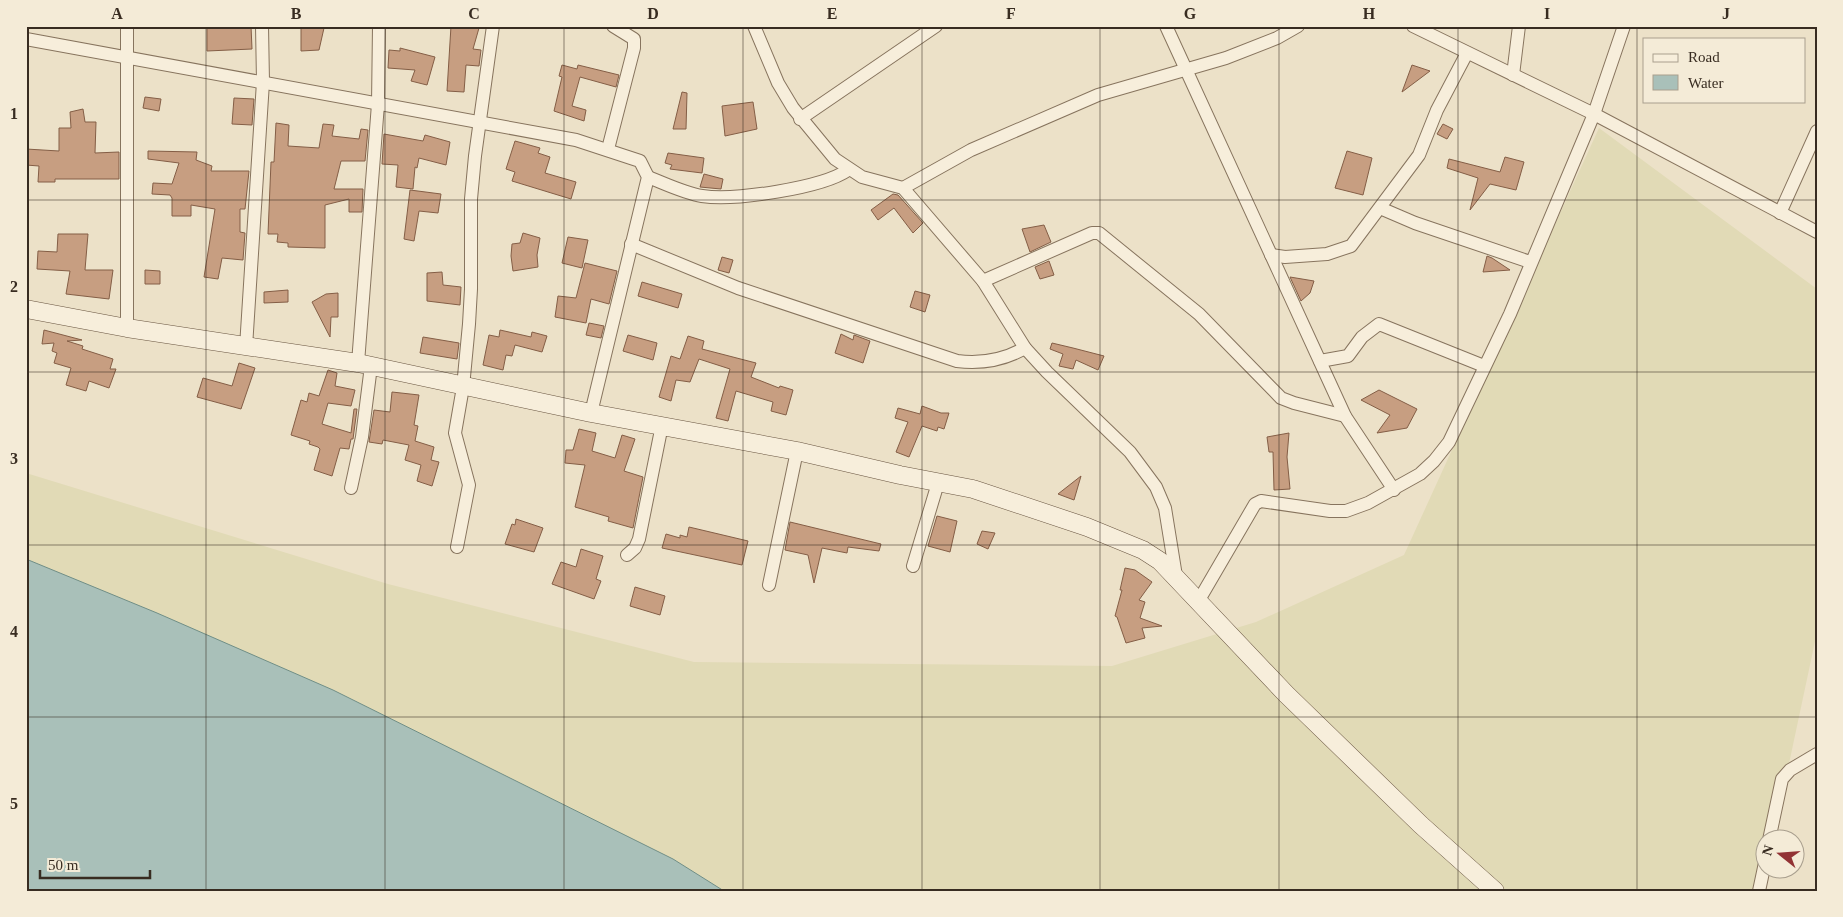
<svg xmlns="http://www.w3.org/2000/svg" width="1843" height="917" font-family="'Times New Roman',serif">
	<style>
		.farmland { fill: #e1dab6 }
		.water { fill: #a9c0b9; stroke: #708e86 }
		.building { fill: #c79e81; stroke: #845e46 }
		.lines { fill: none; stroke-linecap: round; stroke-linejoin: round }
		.minor-casing { stroke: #87745e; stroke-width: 14 }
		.secondary-casing { stroke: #695541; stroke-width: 19 }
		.minor { stroke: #f7eedb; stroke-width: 12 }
		.secondary { stroke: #f7eedb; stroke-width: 18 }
		.grid { fill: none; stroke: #382c21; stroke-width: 1; stroke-opacity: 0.55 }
		.neatline { fill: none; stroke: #382c21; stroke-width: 2 }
		.grid-label { font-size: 16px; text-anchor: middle; font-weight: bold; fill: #382c21 }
	</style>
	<rect width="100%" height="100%" fill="#ece1c8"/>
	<!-- farmland -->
	<path class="farmland" d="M1599 128 1817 289V632L1773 839 1766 840V870L1762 891H724L673 859 333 690 26 559V473L388 584 694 662 1112 666 1256 622 1404 555Z"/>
	<!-- water -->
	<path class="water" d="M26 559 157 613 333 690 673 859 724 891H26Z"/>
	<!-- building -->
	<g class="building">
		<path d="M207 26H251L252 49 207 51Z"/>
		<path d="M451 26 479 28 473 49 481 50 479 66 466 65 464 92 447 91Z"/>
		<path d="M301 27 324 28 319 50 301 51Z"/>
		<path d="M400 48 435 57 427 85 411 81 415 70 388 68 389 50 400 51Z"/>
		<path d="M562 65 577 69 578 65 619 75 616 87 580 77 572 106 586 110 584 121 554 111 562 77 559 76Z"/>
		<path d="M1412 65 1430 71 1402 92Z"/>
		<path d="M682 92 687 93 686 129H673Z"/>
		<path d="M145 97 161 99 159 111 143 108Z"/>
		<path d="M234 98 254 99 252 125 232 124Z"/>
		<path d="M753 102 757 129 725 136 722 106Z"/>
		<path d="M83 109 85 122H96L95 153 119 152V179H55V182H38L39 166 26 165V149L59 151V128H71L70 112Z"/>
		<path d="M276 123 289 125 288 146 319 148 323 124 334 125 332 136 359 139 361 129 368 130 365 161H341L334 189H363L362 212H349V199L325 205V248L288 247V243L277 242 278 234H268L271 162H274Z"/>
		<path d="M1443 124 1453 129 1447 139 1437 134Z"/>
		<path d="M384 134 423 141 425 135 450 142 446 165 419 158 417 168 415 167 413 189 396 187 398 165 382 164Z"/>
		<path d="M515 141 540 148 538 153 550 157 545 173 576 182 571 199 512 181 515 172 506 169Z"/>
		<path d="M148 151 197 152 196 160 212 166 211 171H249L245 209H240V232L245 233 243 260 222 258 218 279 204 277 215 209 191 205V216H172V198L170 195 152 194 153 183 172 184 179 163 148 159Z"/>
		<path d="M1347 151 1372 158 1363 195 1335 188Z"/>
		<path d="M668 153 704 158 702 173 670 169 672 165 665 163Z"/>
		<path d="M1505 157 1524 162 1516 190 1490 184 1470 210 1478 178 1447 168 1449 159 1500 172Z"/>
		<path d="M704 174 723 179 721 189 700 187Z"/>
		<path d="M410 190 441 194 438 213 419 211 414 241 404 239Z"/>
		<path d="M893 194 898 195 923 223 913 233 894 208 878 220 871 210Z"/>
		<path d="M1044 225 1051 242 1030 252 1022 229Z"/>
		<path d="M523 233 540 238 537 255 538 267 513 271 511 256 512 244 520 243Z"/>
		<path d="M58 234H88L85 270H113L109 299 66 294 70 271 37 269 38 251 57 252Z"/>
		<path d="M568 237 588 240 582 268 562 263Z"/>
		<path d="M1487 256 1492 258 1510 270 1483 272Z"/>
		<path d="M722 257 733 260 729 273 718 270Z"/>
		<path d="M1049 261 1054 275 1040 279 1035 267Z"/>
		<path d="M585 263 617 271 609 304 591 299 586 323 555 317 558 296 576 298Z"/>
		<path d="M145 270 160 271V284H145Z"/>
		<path d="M442 272 443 285 461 287 460 305 427 301V273Z"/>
		<path d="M1290 277 1314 281 1310 293 1301 301Z"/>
		<path d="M642 282 682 294 678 308 638 296Z"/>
		<path d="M288 290V302L264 303V292Z"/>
		<path d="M915 291 930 295 925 312 910 307Z"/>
		<path d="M338 293V317H331L330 337 312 302 326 294Z"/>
		<path d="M589 323 604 326 601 338 586 335Z"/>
		<path d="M44 330 82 340 67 341 83 346 82 349 113 359 110 369H116L109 388 89 381 86 391 66 385 71 368 54 363 57 353 52 351 54 343 42 344Z"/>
		<path d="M500 330 531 337 532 332 547 336 542 352 515 345 512 356 506 355 503 370 483 365 489 335 499 337Z"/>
		<path d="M841 334 853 340 854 335 870 341 863 363 835 353Z"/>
		<path d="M628 335 657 343 653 360 623 351Z"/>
		<path d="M688 336 704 341 702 349 756 363 751 377 779 388 780 386 793 390 786 415 771 411 773 402 736 391 728 421 716 418 730 369 699 359 690 382 676 380 671 401 659 397 671 356 680 359Z"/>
		<path d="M423 337 459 343 457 359 420 353Z"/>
		<path d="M1052 343 1073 348 1104 356 1098 370 1076 360 1073 369 1059 366 1063 354 1050 349Z"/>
		<path d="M239 363 255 368 241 409 197 397 203 378 232 386Z"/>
		<path d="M328 370 337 373 335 386 355 390 351 406 328 403 322 424 351 433 354 409H357L353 439H351L349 449 340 448 332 476 314 470 320 449 318 447 309 444 310 441 291 435 301 400 307 402 309 393 319 396Z"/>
		<path d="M1379 390 1417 409 1407 428 1377 433 1390 415 1361 400Z"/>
		<path d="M392 392 419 395 414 425 418 426 415 441 434 447 431 460 439 462 432 486 417 481 421 465 405 460 409 445 383 440 382 444 369 442 374 410 390 412Z"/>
		<path d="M922 406 941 413H949L944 429 938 427 937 431 922 426 909 457 896 452 908 422 895 418 898 408 920 414Z"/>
		<path d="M579 429 596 433 592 451 615 458 622 435 635 439 624 471 643 477 633 528 608 521 609 517 575 507 585 465 565 463 566 450H573Z"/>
		<path d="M1289 433 1287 457 1290 489 1274 490 1273 452H1269L1267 437Z"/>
		<path d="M1081 476 1074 500 1058 494Z"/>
		<path d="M937 516 957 521 950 552 928 546Z"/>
		<path d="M516 519 543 528 534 552 505 544 512 524 515 525Z"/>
		<path d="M790 522 881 544 879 551 848 547 847 553 822 548 814 583 808 555 785 550Z"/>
		<path d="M689 527 748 541 742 565 662 548 666 534 680 538V535L687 537Z"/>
		<path d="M982 531 995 533 988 549 977 544Z"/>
		<path d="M581 549 603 556 596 579 601 581 594 599 552 584 561 562 576 567Z"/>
		<path d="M1125 568 1135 570 1152 582 1139 600 1145 602 1140 618 1162 626 1142 628 1145 638 1126 643 1117 617 1115 616 1122 590H1120Z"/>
		<path d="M635 587 665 596 660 615 630 606Z"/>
	</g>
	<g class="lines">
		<!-- minor casing -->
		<g class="minor-casing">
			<g id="minor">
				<path d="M127 26V328"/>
				<path d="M754 26 778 83 793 108 835 159 862 177 903 188 983 281 1025 348 1047 372 1130 452 1156 487 1165 508 1176 576"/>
				<path d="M1166 26 1345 416 1394 490"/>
				<path d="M1413 26 1594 114 1817 232"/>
				<path d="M26 39 576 140 640 161 648 177 591 413"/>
				<path d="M1513 75 1519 26"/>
				<path d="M800 119 936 26"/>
				<path d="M608 149 634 48V39L613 26"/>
				<path d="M648 177C666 184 684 193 702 196 734 201 822 188 848 170"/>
				<path d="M903 188 971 150 1098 95 1226 58 1277 38 1298 26"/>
				<path d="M1380 208 1415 223 1530 262"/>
				<path d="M1780 213 1817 131"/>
				<path d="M631 244 738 288 957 361C981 364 1004 360 1025 348"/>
				<path d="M1271 255 1285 257 1327 254 1351 246 1419 155 1437 110 1467 53"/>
				<path d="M983 281 1092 233H1099L1199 314 1281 398 1294 403 1345 416"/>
				<path d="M246 347 263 82 262 26"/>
				<path d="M1320 361 1348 356 1362 337 1379 324 1484 366"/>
				<path d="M358 363 378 104 379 26"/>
				<path d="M351 488 362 437 371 366"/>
				<path d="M457 547 469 485 455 433 463 387 469 324 471 289V199L475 156 493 26"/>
				<path d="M627 555 635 548 639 539 662 425"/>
				<path d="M913 566 938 483"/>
				<path d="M769 585 797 451"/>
				<path d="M1199 600 1255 504 1261 501 1330 511H1346L1368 503 1420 474 1434 461 1449 442 1510 314 1594 114 1624 26"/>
				<path d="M1769 840 1782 779 1790 770 1817 754"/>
				<path d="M1759 891 1766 858"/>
			</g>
		</g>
		<!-- secondary casing -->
		<g class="secondary-casing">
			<path id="secondary" d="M26 309 127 328 358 363 591 413 797 451 900 475 973 489 1087 527 1143 550 1160 561 1286 694 1421 825 1495 891"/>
		</g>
		<!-- minor -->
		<use href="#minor" class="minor"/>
		<!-- secondary -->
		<use href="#secondary" class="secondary"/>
	</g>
	<!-- grid -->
	<path class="grid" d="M206 26V891M385 26V891M564 26V891M743 26V891M922 26V891M1100 26V891M1279 26V891M1458 26V891M1637 26V891M26 200H1817M26 372H1817M26 545H1817M26 717H1817"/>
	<!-- border -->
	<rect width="1843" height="917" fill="none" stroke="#f4ebd7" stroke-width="55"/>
	<!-- legend -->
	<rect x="1643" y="38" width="162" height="65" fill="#f4ebd7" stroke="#a99f8e"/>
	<rect x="1653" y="54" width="25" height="8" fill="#f7eedb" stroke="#a99f8e"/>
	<text x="1688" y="62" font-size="15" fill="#382c21">Road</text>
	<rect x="1653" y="75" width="25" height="15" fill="#a9c0b9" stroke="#a99f8e"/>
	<text x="1688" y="88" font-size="15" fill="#382c21">Water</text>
	<!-- north arrow -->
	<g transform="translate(1780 854) rotate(287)"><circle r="24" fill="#f4ebd7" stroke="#a99f8e"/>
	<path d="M0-4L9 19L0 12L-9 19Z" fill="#923234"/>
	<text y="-8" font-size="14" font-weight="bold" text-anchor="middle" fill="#382c21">N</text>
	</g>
	<!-- scale -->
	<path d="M40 870v8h110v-8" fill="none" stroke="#382c21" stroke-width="2.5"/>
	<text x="48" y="870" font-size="15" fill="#382c21" stroke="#f4ebd7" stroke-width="4" paint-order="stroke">50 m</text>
	<rect x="28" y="28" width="1788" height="862" class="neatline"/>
	<g class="grid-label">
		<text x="117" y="19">A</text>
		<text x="296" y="19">B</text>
		<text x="474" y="19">C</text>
		<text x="653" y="19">D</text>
		<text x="832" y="19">E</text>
		<text x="1011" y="19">F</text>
		<text x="1190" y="19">G</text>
		<text x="1369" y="19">H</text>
		<text x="1547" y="19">I</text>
		<text x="1726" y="19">J</text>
		<text x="14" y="119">1</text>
		<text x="14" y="292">2</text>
		<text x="14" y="464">3</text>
		<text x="14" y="637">4</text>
		<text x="14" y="809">5</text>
	</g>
</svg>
